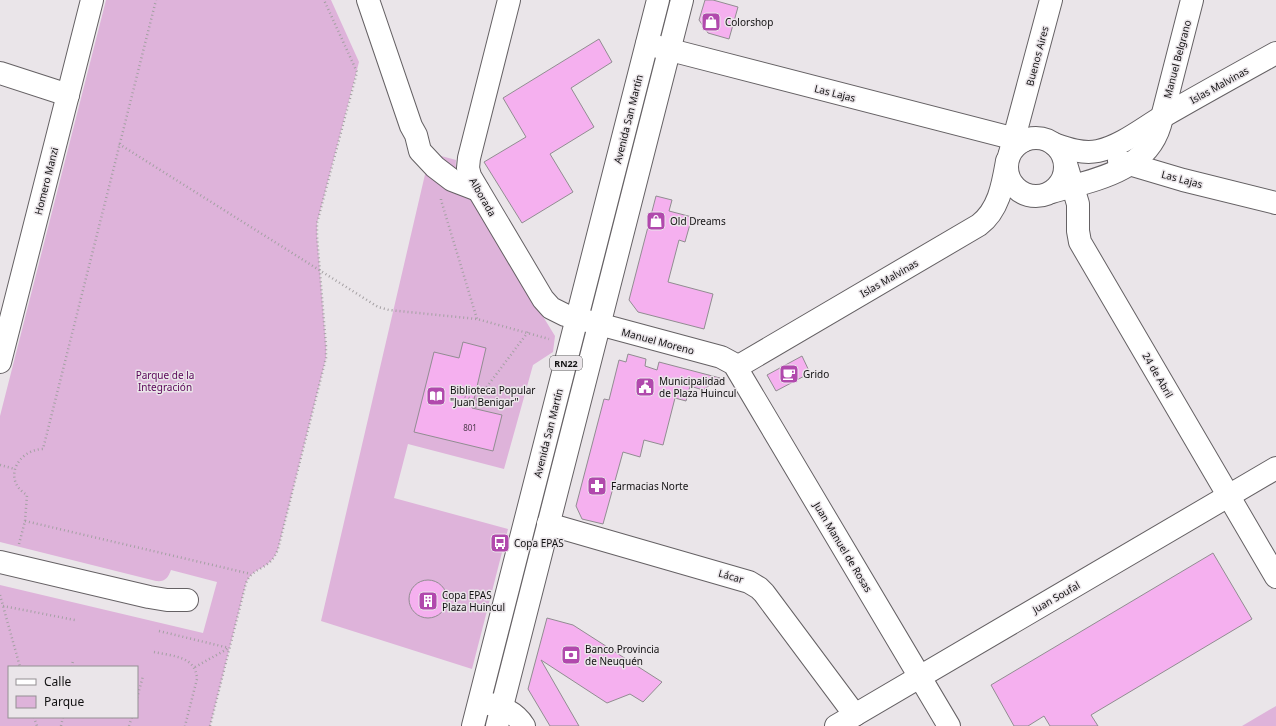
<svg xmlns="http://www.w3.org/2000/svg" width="1276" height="726" font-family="'Noto Sans',sans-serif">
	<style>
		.green { fill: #deb3da; fill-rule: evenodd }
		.building { fill: #f5b0ef; stroke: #918d91 }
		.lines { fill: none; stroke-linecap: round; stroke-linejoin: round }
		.street-casing { stroke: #656164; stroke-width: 24 }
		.secondary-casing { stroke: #656164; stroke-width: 24 }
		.highway-casing { stroke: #656164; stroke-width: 24 }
		.path { stroke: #a4a0a3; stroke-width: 2.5; stroke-dasharray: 1 3; stroke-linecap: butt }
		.street { stroke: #fff; stroke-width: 22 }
		.secondary { stroke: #fff; stroke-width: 22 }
		.highway { stroke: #fff; stroke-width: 22 }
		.labels { text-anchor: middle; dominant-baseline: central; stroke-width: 3; stroke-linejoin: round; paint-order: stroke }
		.number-label { font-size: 8px; fill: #4b3949 }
		.shield { fill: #eae5e9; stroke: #535152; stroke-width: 1 }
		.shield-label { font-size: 9px; font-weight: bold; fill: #121112 }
		.poi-label { font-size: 10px; fill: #121112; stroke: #eae5e9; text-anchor: start }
		.street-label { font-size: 10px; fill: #121112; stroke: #eae5e9 }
		.park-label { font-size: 10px; fill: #580357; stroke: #eae5e9 }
	</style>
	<rect width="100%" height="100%" fill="#eae5e9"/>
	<!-- green -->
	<g class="green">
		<path d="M106 0H331L359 62 317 223V236L326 346V358L278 549C270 571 253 566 246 583L210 726H0V585L203 633 217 582 171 570C168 578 165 582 156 581L0 542V416ZM9 667H137V717H9Z"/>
		<path d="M430 153 456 160C455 169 457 175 461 183L555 336 553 352 533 365 504 469 408 444 394 498 508 529 472 669 321 621Z"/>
		<path d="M1276 706V726H1242Z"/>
	</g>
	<!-- building -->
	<g class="building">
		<path d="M705 0H713L738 7 729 39 708 33 699 20Z"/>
		<path d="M599 39 612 62 571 88 594 127 550 154 573 192 522 223 484 162 526 137 503 98Z"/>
		<path d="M656 196 672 200 669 211 692 217 685 242 679 240 668 282 713 294 704 329 638 312 629 300Z"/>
		<path d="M463 342 486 348 472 408 502 415 493 451 414 432 434 352 459 358Z"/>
		<path d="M628 354 646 359 645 366 657 370 659 362 720 378 703 390 690 386 686 401 675 398 663 445 644 440 640 457 623 452 603 524 582 519 576 506 604 399 609 400 619 360 626 362Z"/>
		<path d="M802 356 810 373 776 391 767 375Z"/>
		<path d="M1213 553 1252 619 1091 715 1098 726H1050L1044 716 1028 726H1014L991 685Z"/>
		<circle cx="428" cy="599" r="19"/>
		<path d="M547 618 573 625 662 682 643 702 630 694 607 703 541 660 579 726H550L528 689Z"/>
	</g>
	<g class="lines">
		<!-- street casing -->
		<g class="street-casing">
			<g id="street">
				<path d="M368 0 411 126 416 135 420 151 435 167 452 180 478 190"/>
				<path d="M509 0 469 158 468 168 470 176 543 299 551 308 565 315 721 357 734 364 949 726"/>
				<path d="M647 44 1023 141"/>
				<path d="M0 73 68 95"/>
				<circle cx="1036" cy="167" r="29"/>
				<path d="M1054 144C1068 149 1083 154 1098 151 1121 146 1142 129 1162 117 1200 95 1238 74 1276 53"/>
				<path d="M1010 153 1051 0"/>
				<path d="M1119 161 1183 180 1276 203"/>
				<path d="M1066 164 1078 204V231L1080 242 1276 577"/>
				<path d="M1052 192C1093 180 1146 172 1160 125L1192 0"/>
				<path d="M737 367 979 225C999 210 1003 184 1007 161"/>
				<path d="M548 524 749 582 759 588 764 593 855 715"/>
				<path d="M0 562 149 597 167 600H187"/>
				<path d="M483 702C500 707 514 710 524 726"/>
				<path d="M836 726 1276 468"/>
			</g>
		</g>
		<!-- secondary casing -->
		<g class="secondary-casing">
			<path id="secondary" d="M0 362 92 0"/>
		</g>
		<!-- highway casing -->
		<g class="highway-casing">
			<g id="highway">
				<path d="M473 726 658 0"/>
				<path d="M497 726 682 0"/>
			</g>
		</g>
		<!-- path -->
		<g class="path">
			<path d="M119 144 378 307 389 310 477 319 549 339"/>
			<path d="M441 199V200L477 319"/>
			<path d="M464 387 462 396 477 400 475 409"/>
			<path d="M477 400 528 332"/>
			<path d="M0 465 15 469"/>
			<path d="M25 521 251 574"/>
			<path d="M19 544 25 521 27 495C2 480 17 450 43 449L156 0"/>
			<path d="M0 595 20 667"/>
			<path d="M3 606 75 620"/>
			<path d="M159 631 229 648"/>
			<path d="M154 652C172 656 196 656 197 679L185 726"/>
			<path d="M72 667 73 660"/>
			<path d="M195 667 229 648"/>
			<path d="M137 698 143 676"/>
			<path d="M34 717 37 726"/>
			<path d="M61 726 63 717"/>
			<path d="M129 726 132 717"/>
			<path d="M210 726 246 583C253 566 270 571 278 549L326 358V346L317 236V223L357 72 324 0"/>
		</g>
		<!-- street -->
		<use href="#street" class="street"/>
		<!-- secondary -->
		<use href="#secondary" class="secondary"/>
		<!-- highway -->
		<use href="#highway" class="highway"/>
	</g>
	<!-- icons -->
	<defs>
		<g id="shop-square" transform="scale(1)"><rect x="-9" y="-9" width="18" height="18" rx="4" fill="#b149ad" stroke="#eae5e9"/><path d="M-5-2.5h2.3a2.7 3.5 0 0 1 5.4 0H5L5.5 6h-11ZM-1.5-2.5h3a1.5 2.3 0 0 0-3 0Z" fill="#fff"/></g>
		<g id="cafe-square" transform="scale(1)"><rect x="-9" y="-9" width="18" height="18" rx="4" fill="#b149ad" stroke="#eae5e9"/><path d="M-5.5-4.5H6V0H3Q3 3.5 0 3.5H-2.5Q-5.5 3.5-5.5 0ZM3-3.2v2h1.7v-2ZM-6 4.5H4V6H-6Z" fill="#fff"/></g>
		<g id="civic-square" transform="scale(1)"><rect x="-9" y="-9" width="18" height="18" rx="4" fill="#b149ad" stroke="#eae5e9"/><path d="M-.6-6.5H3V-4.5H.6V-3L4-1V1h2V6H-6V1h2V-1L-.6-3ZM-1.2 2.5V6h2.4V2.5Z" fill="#fff"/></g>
		<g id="library-square" transform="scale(1)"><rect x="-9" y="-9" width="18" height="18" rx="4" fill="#b149ad" stroke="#eae5e9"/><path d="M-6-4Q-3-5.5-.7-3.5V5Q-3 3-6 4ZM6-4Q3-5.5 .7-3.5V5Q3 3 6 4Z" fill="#fff"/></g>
		<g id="pharmacy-square" transform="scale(1)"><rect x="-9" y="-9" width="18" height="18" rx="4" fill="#b149ad" stroke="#eae5e9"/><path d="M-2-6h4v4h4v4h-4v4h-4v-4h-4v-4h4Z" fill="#fff"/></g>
		<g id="bus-square" transform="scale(1)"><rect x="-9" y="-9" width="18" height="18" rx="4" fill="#b149ad" stroke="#eae5e9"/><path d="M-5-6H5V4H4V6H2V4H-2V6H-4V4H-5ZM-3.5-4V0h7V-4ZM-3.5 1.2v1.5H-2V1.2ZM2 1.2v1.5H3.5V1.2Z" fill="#fff"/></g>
		<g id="building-square" transform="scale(1)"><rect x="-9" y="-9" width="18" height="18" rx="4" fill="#b149ad" stroke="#eae5e9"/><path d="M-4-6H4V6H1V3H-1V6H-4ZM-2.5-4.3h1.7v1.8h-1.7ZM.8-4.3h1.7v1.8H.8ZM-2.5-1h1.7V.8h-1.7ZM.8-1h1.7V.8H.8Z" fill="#fff"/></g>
		<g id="bank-square" transform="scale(1)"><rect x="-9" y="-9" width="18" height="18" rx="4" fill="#b149ad" stroke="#eae5e9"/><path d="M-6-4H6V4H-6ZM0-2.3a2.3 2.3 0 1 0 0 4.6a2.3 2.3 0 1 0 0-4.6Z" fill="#fff"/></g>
	</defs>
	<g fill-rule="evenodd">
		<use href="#shop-square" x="711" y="22"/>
		<use href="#shop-square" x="656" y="221"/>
		<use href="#cafe-square" x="789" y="374"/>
		<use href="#civic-square" x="645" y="387"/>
		<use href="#library-square" x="436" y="396"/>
		<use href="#pharmacy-square" x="597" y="486"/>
		<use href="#bus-square" x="500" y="543"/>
		<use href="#building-square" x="428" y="601"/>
		<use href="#bank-square" x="571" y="655"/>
	</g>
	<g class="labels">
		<!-- number labels -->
		<g class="number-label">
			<text x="470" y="427">801</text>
		</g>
		<!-- shield labels -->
		<rect class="shield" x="550" y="356" width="32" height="14" rx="3"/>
		<g class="shield-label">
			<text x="566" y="363">RN22</text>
		</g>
		<!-- poi labels -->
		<g class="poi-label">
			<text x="725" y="22">Colorshop</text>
			<text x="670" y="221">Old Dreams</text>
			<text x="803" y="374">Grido</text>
			<text x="659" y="381">Municipalidad<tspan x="659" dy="12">de Plaza Huincul</tspan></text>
			<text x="450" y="390">Biblioteca Popular<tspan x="450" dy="12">"Juan Benigar"</tspan></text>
			<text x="611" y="486">Farmacias Norte</text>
			<text x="514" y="543">Copa EPAS</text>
			<text x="442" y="595">Copa EPAS<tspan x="442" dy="12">Plaza Huincul</tspan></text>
			<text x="585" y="649">Banco Provincia<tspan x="585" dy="12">de Neuquén</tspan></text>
		</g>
		<!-- street labels -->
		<g class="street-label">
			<text transform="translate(1037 56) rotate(-75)">Buenos Aires</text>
			<text transform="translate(1177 59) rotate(-75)">Manuel Belgrano</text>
			<text transform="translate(1219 85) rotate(-29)">Islas Malvinas</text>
			<text transform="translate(835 93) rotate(14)">Las Lajas</text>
			<text transform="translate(628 119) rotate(-76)">Avenida San Martín</text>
			<text transform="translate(1182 179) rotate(15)">Las Lajas</text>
			<text transform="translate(46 181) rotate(-76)">Homero Manzi</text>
			<text transform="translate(483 197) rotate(60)">Alborada</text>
			<text transform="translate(889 278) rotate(-30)">Islas Malvinas</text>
			<text transform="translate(658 341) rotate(15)">Manuel Moreno</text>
			<text transform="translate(1158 375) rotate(60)">24 de Abril</text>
			<text transform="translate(548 433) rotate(-76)">Avenida San Martín</text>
			<text transform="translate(843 547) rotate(59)">Juan Manuel de Rosas</text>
			<text transform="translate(731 576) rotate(16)">Lácar</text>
			<text transform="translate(1056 597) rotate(-30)">Juan Soufal</text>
		</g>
		<!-- park labels -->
		<g class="park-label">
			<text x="165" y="375">Parque de la<tspan x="165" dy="12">Integración</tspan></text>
		</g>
	</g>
	<!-- legend -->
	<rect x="8" y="666" width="130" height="52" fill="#eae5e9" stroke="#949093"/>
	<rect x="16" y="679" width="20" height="6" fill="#ffffff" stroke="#949093"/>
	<text x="44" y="686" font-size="12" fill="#121112">Calle</text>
	<rect x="16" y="696" width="20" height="12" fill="#deb3da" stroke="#949093"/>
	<text x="44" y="706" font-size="12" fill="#121112">Parque</text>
</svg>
